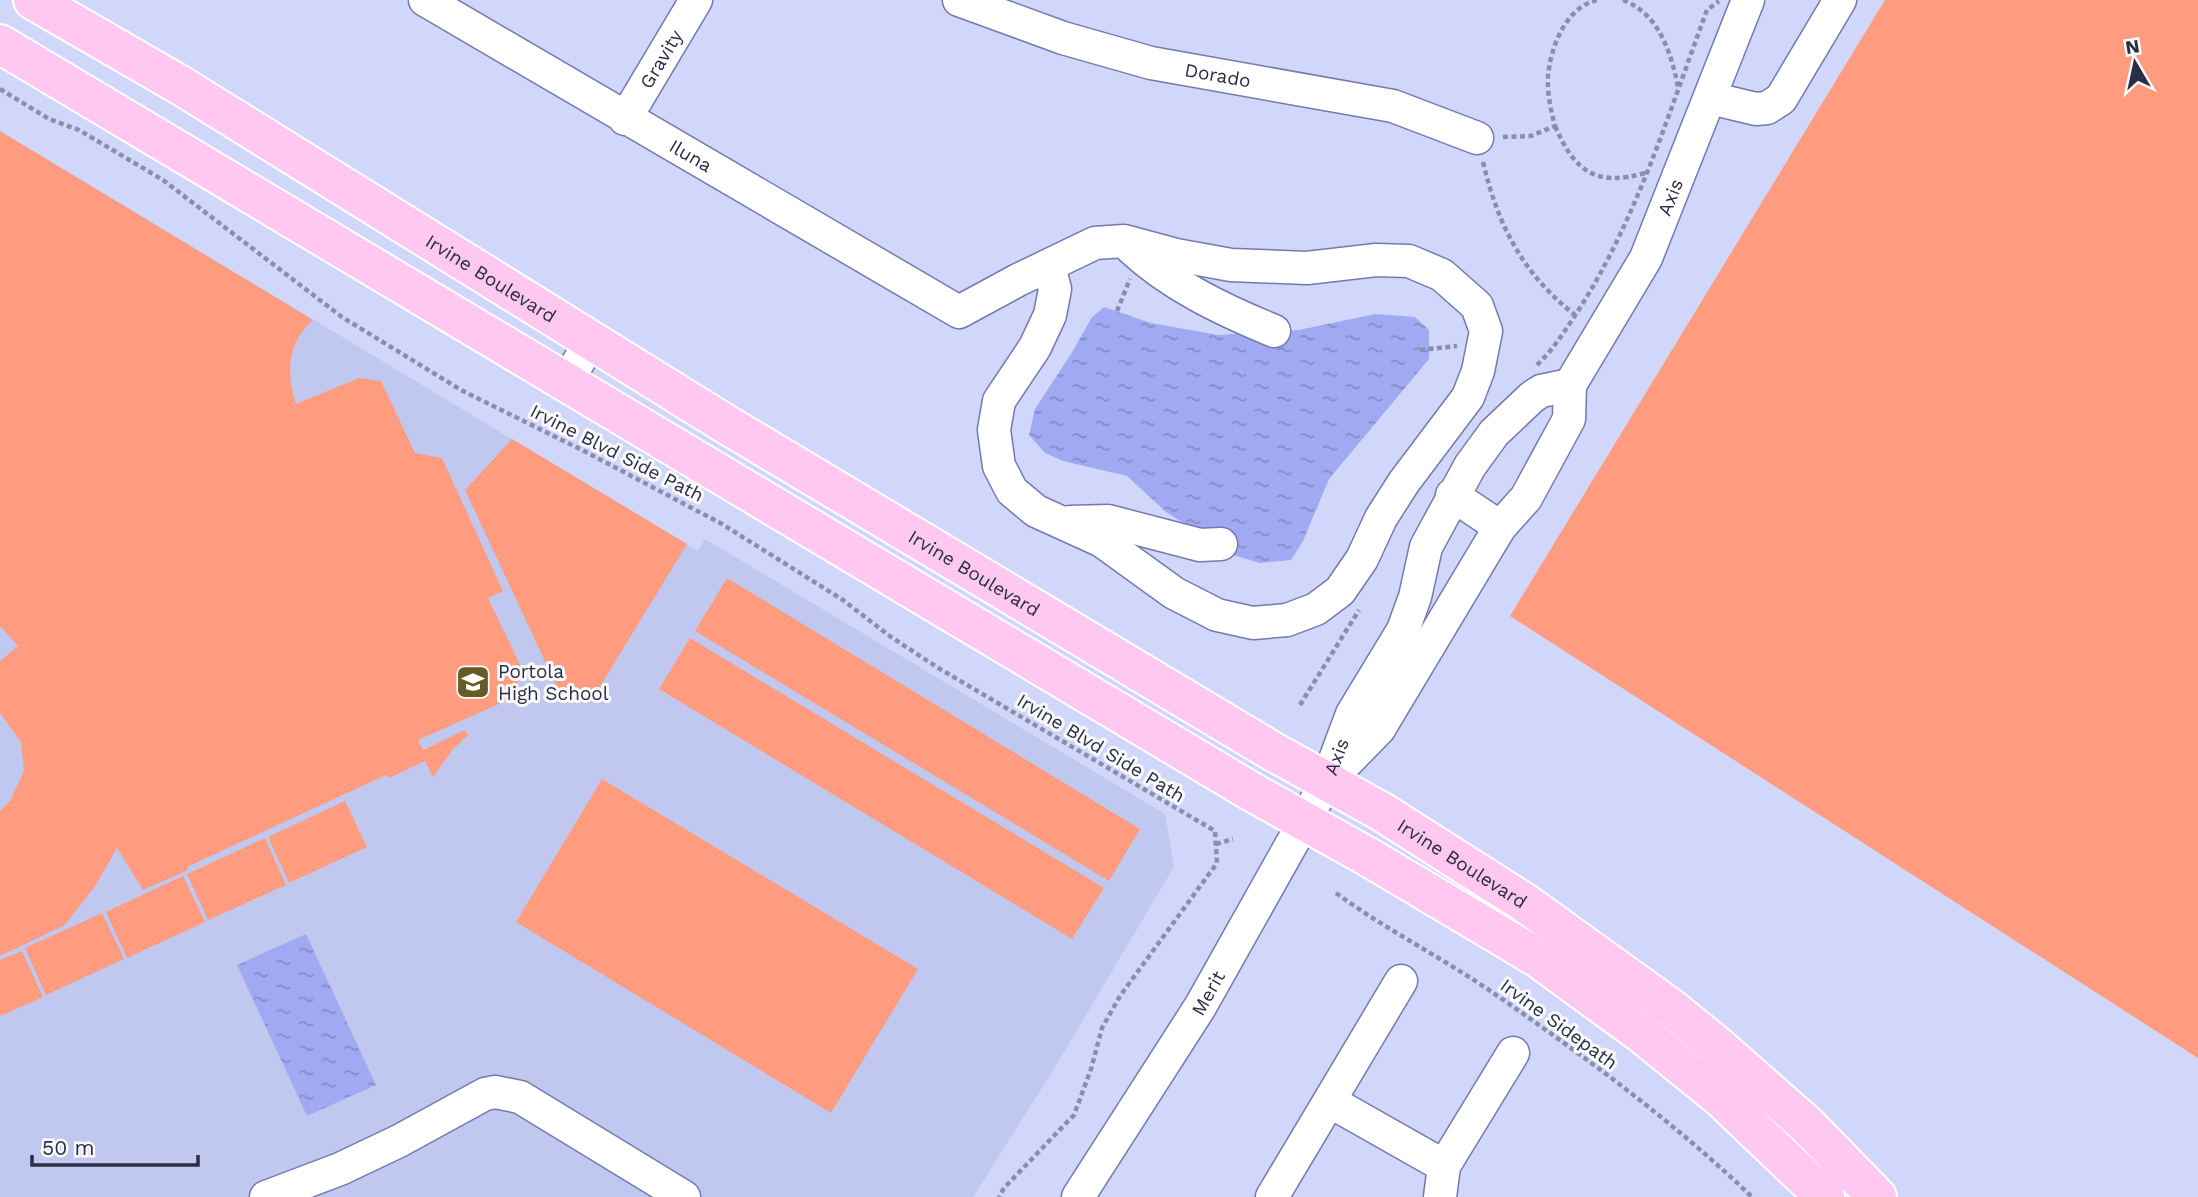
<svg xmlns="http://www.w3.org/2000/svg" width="2198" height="1197" font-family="'Work Sans',sans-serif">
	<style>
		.built { fill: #c1c8ef }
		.green { fill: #ff9c7f }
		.water { fill: url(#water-ripples) }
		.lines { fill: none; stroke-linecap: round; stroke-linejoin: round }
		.minor-casing { stroke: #727ab0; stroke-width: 35 }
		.major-casing { stroke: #fff; stroke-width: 42 }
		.path { stroke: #898eac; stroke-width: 4.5; stroke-dasharray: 5 3.5; stroke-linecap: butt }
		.minor { stroke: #fff; stroke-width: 32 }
		.major { stroke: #fec8f0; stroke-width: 38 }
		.labels { text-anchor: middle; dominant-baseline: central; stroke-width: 6; stroke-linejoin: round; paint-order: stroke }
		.street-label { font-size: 19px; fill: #2a2d44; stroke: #fafafa }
		.poi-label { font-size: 19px; fill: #2a2d44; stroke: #fafafa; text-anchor: start }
	</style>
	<defs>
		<pattern id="water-ripples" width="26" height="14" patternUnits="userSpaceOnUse" patternTransform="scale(1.75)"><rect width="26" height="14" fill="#a0aaf2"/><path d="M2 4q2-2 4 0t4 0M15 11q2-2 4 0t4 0" fill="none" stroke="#838bc6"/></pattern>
	</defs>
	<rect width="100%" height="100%" fill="#d0d7fb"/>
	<!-- built -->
	<path class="built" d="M0 131 698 551 705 539 1165 814 1174 867 1052 1072 973 1197H0Z"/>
	<!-- green -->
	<g class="green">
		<path d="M1885 0H2198V1058L1510 616Z"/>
		<path d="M0 131 313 320C287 342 286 374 296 404L359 378 381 381 415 453 442 458 503 591 488 598 522 669 512 698 418 740 423 750 465 730 468 735 453 749 433 777 425 761 389 778 386 775 187 867 188 870 143 890 117 848 95 886 65 925 0 956V811L10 801 24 771 21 742 0 713V661L18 646 0 626Z"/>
		<path d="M512 439 687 544 590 703 564 702 465 490Z"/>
		<path d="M727 578 1140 829 1109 881 695 631Z"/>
		<path d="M690 638 1104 888 1072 939 659 689Z"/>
		<path d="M602 779 918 969 831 1113 516 922Z"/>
		<path d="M345 801 367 847 289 883 268 837Z"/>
		<path d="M265 838 286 885 208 920 187 874Z"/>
		<path d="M183 876 205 922 127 958 106 912Z"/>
		<path d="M102 913 124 959 46 995 25 948Z"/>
		<path d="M22 951 43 997 0 1016V960Z"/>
	</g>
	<!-- water -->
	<g class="water">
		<path d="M1104 307 1151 323 1218 335 1299 330 1375 314 1415 317 1429 330V359L1329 479 1303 541 1291 560 1260 563 1236 556 1166 512 1127 476 1063 461 1045 453 1029 435 1035 409 1071 354 1092 317Z"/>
		<path d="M306 934 376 1085 307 1116 237 965Z"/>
	</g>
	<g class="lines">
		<!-- minor casing -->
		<g class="minor-casing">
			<g id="minor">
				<path id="s1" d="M425 0 959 312 1018 280 1095 243 1124 241 1176 255 1231 265 1307 268 1376 260 1409 261 1442 275 1477 306 1486 331 1478 371 1468 397 1404 482 1381 518 1362 559 1340 591 1316 609 1287 620 1253 623 1217 615 1174 593 1102 541 1036 511 1012 491 999 466 994 430 999 401 1035 347 1050 315 1055 289 1049 266"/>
				<path id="s2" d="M959 0 1063 38 1151 63 1393 106 1477 138"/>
				<path d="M1710 98 1756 109 1767 108 1781 99 1840 0"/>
				<path id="s3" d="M625 119 696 0"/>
				<path d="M1130 247C1170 285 1223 310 1274 331"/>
				<path d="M567 382 591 340"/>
				<path d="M1452 495 1500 527"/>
				<path d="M1070 522 1108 521 1200 545 1221 544"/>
				<path id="s4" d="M1332 777 1379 729 1500 527 1526 498 1569 419 1570 385 1646 258 1748 0"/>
				<path d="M1331 1102 1444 1166"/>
				<path d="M266 1197 340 1169 399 1141 485 1094 495 1092 520 1097 684 1197"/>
				<path id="s5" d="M1078 1197 1200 1007 1327 781 1352 714 1403 630 1415 597 1426 547 1470 466 1494 433 1532 397 1541 391 1570 385"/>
				<path d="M1272 1197 1401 981"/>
				<path d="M1440 1197 1444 1166 1513 1053"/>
			</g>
		</g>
		<!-- major casing -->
		<g class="major-casing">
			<g id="major">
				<path id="s6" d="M33 0 180 85 724 423 1272 751 1382 812 1525 903 1672 1009 1715 1044 1807 1125 1877 1197"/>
				<path d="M0 44 1252 792 1370 858 1538 958 1642 1034 1721 1098 1825 1197"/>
			</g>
		</g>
		<!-- path -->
		<g class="path">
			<path d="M1623 0C1659 14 1671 52 1678 87"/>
			<path d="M0 89 49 119 79 130 163 180 342 317 461 390 588 453 722 524 843 600 891 637 940 669 1215 831 1217 863 1120 996 1102 1028 1091 1069 1074 1115 1004 1188 999 1197"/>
			<path d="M1555 126C1575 172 1596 187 1645 173"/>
			<path d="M1503 137 1531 136 1555 126C1551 111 1547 93 1548 77 1550 48 1566 6 1598 0"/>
			<path d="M1483 162C1498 226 1523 274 1575 315"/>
			<path d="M1117 311 1130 279"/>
			<path d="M1420 350 1457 346"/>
			<path d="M1537 365C1553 350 1564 332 1576 314 1636 222 1669 112 1707 10L1719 1"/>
			<path d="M1300 705 1359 610"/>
			<path d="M1216 844 1233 839"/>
			<path d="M1336 893C1385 929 1439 956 1489 990 1580 1053 1672 1120 1752 1197"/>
		</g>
		<!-- minor -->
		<use href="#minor" class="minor"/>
		<!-- major -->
		<use href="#major" class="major"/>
	</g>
	<!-- icons -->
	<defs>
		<g id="school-square" transform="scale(1.75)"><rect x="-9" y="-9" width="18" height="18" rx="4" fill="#665a27" stroke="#fafafa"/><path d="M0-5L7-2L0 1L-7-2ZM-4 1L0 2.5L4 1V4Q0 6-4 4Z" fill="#fff"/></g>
	</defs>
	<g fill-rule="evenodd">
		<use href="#school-square" x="473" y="682"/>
	</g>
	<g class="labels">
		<!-- street labels -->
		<g class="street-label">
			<text stroke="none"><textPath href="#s3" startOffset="70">Gravity</textPath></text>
			<text stroke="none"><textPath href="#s2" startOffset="270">Dorado</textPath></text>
			<text stroke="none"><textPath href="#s1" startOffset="308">Iluna</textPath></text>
			<text stroke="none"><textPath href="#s4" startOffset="679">Axis</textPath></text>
			<text stroke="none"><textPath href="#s6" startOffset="536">Irvine Boulevard</textPath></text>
			<text transform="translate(617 453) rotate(27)">Irvine Blvd Side Path</text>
			<text stroke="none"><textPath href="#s6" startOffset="1102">Irvine Boulevard</textPath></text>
			<text transform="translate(1101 748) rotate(31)">Irvine Blvd Side Path</text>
			<text stroke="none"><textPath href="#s5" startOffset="511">Axis</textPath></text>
			<text stroke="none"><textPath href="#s6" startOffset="1670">Irvine Boulevard</textPath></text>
			<text stroke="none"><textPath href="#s5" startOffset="242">Merit</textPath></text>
			<text transform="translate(1559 1024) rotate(36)">Irvine Sidepath</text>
		</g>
		<!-- poi labels -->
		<g class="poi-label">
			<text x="498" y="671">Portola<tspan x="498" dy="22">High School</tspan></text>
		</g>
	</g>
	<!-- north arrow -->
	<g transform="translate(2135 63) rotate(351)" stroke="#fafafa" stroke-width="5" paint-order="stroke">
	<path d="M0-5L12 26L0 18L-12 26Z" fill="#2a2d44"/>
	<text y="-10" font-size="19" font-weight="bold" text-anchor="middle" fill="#2a2d44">N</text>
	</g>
	<!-- scale -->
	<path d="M32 1155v10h166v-10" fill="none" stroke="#2a2d44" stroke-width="3.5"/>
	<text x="42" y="1155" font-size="21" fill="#2a2d44" stroke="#fafafa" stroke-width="5" paint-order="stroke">50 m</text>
</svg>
